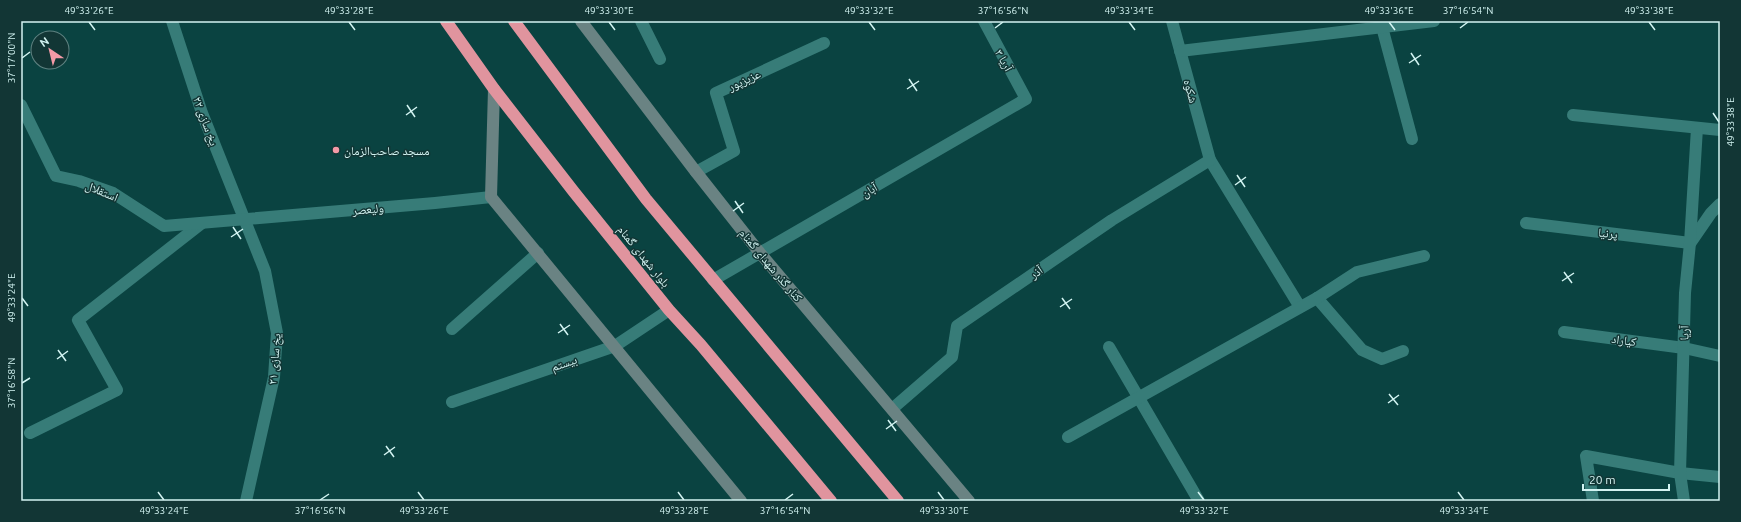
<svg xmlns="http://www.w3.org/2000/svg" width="1741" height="522" font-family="Ubuntu,'Noto Naskh Arabic',sans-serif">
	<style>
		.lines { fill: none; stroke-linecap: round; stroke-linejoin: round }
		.lane { stroke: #377c78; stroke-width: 12 }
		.street { stroke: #377c78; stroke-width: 12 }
		.secondary { stroke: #6a8383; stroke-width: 12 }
		.highway { stroke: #e0949e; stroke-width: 12 }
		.ticks { fill: none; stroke: #d3f4f2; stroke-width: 1.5 }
		.poi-dot { fill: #f49aa7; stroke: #123635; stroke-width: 1.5 }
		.labels { text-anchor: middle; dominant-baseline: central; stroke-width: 3; stroke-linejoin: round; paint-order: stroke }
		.street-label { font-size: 12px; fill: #d3f4f2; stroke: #123635 }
		.poi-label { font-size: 12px; fill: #d3f4f2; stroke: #123635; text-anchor: start }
		.neatline { fill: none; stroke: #d3f4f2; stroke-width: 1.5 }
		.ticks-label { font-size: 10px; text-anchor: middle; fill: #d3f4f2 }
	</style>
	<rect width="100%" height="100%" fill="#0a4341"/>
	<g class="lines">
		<!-- lane -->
		<g class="lane">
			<path d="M452 329 538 253"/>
			<path d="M30 433 117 390 78 320 202 223"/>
		</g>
		<!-- street -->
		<g class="street">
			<path d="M172 21 202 113 265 271 277 333 274 377 246 501"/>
			<path d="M641 21 660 59"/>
			<path d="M1172 21 1210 160 1300 307"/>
			<path d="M1382 27 1412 139"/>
			<path d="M1180 51 1434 21"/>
			<path d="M21 105 56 176 79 181 113 193 164 226 435 203 491 197"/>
			<path d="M1573 115 1720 130"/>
			<path d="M696 172 734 151 716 93 824 43"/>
			<path d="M1526 223 1690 243"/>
			<path d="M1691 242 1711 213 1720 204"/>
			<path d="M713 280 1026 99 984 21"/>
			<path d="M1317 298 1362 350 1382 359 1403 351"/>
			<path d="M1564 332 1684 348 1720 356"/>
			<path d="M1109 347 1199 501"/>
			<path d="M452 402 615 346 669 310"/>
			<path d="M892 409 952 357 957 326 1112 220 1210 160"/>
			<path d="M1068 437 1317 298 1357 272 1424 256"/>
			<path d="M1593 501 1586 456 1680 473 1720 477"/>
			<path d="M1684 501 1680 473 1685 293 1690 243 1697 128"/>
		</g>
		<!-- secondary -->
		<g class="secondary">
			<path d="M581 21 696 172 760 253 969 501"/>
			<path d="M494 89 491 197 741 501"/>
		</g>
		<!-- highway -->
		<g class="highway">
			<path d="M446 21 494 89 574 192 669 310 701 345 831 501"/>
			<path d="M514 21 646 199 898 501"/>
		</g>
	</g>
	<!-- ticks -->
	<path class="ticks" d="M89 22 95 30M349 22 355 30M609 22 615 30M869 22 875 30M1129 22 1135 30M1389 22 1395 30M1649 22 1655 30M995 28 1003 22M1460 28 1468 22M1411 53 1419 65M22 58 30 52M1409 63 1421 55M909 79 917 91M907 89 919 81M407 105 415 117M1713 113 1719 122M406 115 417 107M1237 175 1245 187M1235 185 1246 177M735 201 743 213M733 211 744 203M233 227 241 239M231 237 243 229M1564 272 1572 283M1562 281 1574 273M22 298 28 306M1062 298 1070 309M1060 307 1072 299M560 324 568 335M558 333 570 325M58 350 66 361M57 359 68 351M22 383 30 378M1389 394 1398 405M1388 403 1399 395M888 420 896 431M886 429 897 421M386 446 394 457M384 455 395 447M158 492 164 500M418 492 424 500M678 492 684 500M938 492 944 500M1198 492 1204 500M1458 492 1464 500M320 500 329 494M785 500 793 494"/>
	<!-- markers -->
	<circle class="poi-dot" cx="336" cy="150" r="4"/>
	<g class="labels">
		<!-- street labels -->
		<g class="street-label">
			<text transform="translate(1004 60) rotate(61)">آریا ۳</text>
			<text transform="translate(744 80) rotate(-25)">عزیزپور</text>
			<text transform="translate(1191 91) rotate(74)">شکوه</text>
			<text transform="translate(206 121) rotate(70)">یخ سازی ۲۲</text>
			<text transform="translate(869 190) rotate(-30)">آبان</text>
			<text transform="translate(102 191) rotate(23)">استقلال</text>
			<text transform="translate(368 209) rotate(-5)">ولیعصر</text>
			<text transform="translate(1608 233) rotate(7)">پرنیا</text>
			<text transform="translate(644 256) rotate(51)">بلوار شهدای گمنام</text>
			<text transform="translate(771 265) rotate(50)">کنار گذر شهدای گمنام</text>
			<text transform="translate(1036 272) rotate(-34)">آذر</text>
			<text transform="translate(1684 333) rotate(-89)">آریا</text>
			<text transform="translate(1624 340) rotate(8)">کیاراد</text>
			<text transform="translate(274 359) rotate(-85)">یخ سازی ۲۱</text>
			<text transform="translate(564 363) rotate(-19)">بیستم</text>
		</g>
		<!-- poi labels -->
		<g class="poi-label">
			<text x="344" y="150">مسجد صاحب‌الزمان</text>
		</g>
	</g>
	<!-- border -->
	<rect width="1741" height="522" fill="none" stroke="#123635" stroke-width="44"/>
	<!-- north arrow -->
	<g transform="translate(50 50) rotate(325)"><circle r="19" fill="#123635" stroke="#5f8281"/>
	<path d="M0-3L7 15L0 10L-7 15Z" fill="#f49aa7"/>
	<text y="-6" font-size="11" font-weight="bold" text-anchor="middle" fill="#d3f4f2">N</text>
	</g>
	<!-- scale -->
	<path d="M1583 484v6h86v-6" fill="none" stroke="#d3f4f2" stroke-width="2"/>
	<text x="1589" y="484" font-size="12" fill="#d3f4f2" stroke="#123635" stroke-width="3" paint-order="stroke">20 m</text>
	<rect x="22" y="22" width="1697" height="478" class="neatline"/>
	<g class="ticks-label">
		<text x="89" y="14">49°33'26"E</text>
		<text x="349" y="14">49°33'28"E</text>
		<text x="609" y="14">49°33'30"E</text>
		<text x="869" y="14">49°33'32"E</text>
		<text x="1003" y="14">37°16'56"N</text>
		<text x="1129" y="14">49°33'34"E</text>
		<text x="1389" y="14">49°33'36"E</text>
		<text x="1468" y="14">37°16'54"N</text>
		<text x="1649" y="14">49°33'38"E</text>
		<text transform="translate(11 58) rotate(-90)" y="4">37°17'00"N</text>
		<text transform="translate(1730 122) rotate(-90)" y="4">49°33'38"E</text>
		<text transform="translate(11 298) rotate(-90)" y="4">49°33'24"E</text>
		<text transform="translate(11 383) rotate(-90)" y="4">37°16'58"N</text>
		<text x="164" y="514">49°33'24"E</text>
		<text x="320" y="514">37°16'56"N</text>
		<text x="424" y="514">49°33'26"E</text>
		<text x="684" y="514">49°33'28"E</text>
		<text x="785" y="514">37°16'54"N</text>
		<text x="944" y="514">49°33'30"E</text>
		<text x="1204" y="514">49°33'32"E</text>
		<text x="1464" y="514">49°33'34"E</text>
	</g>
</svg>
